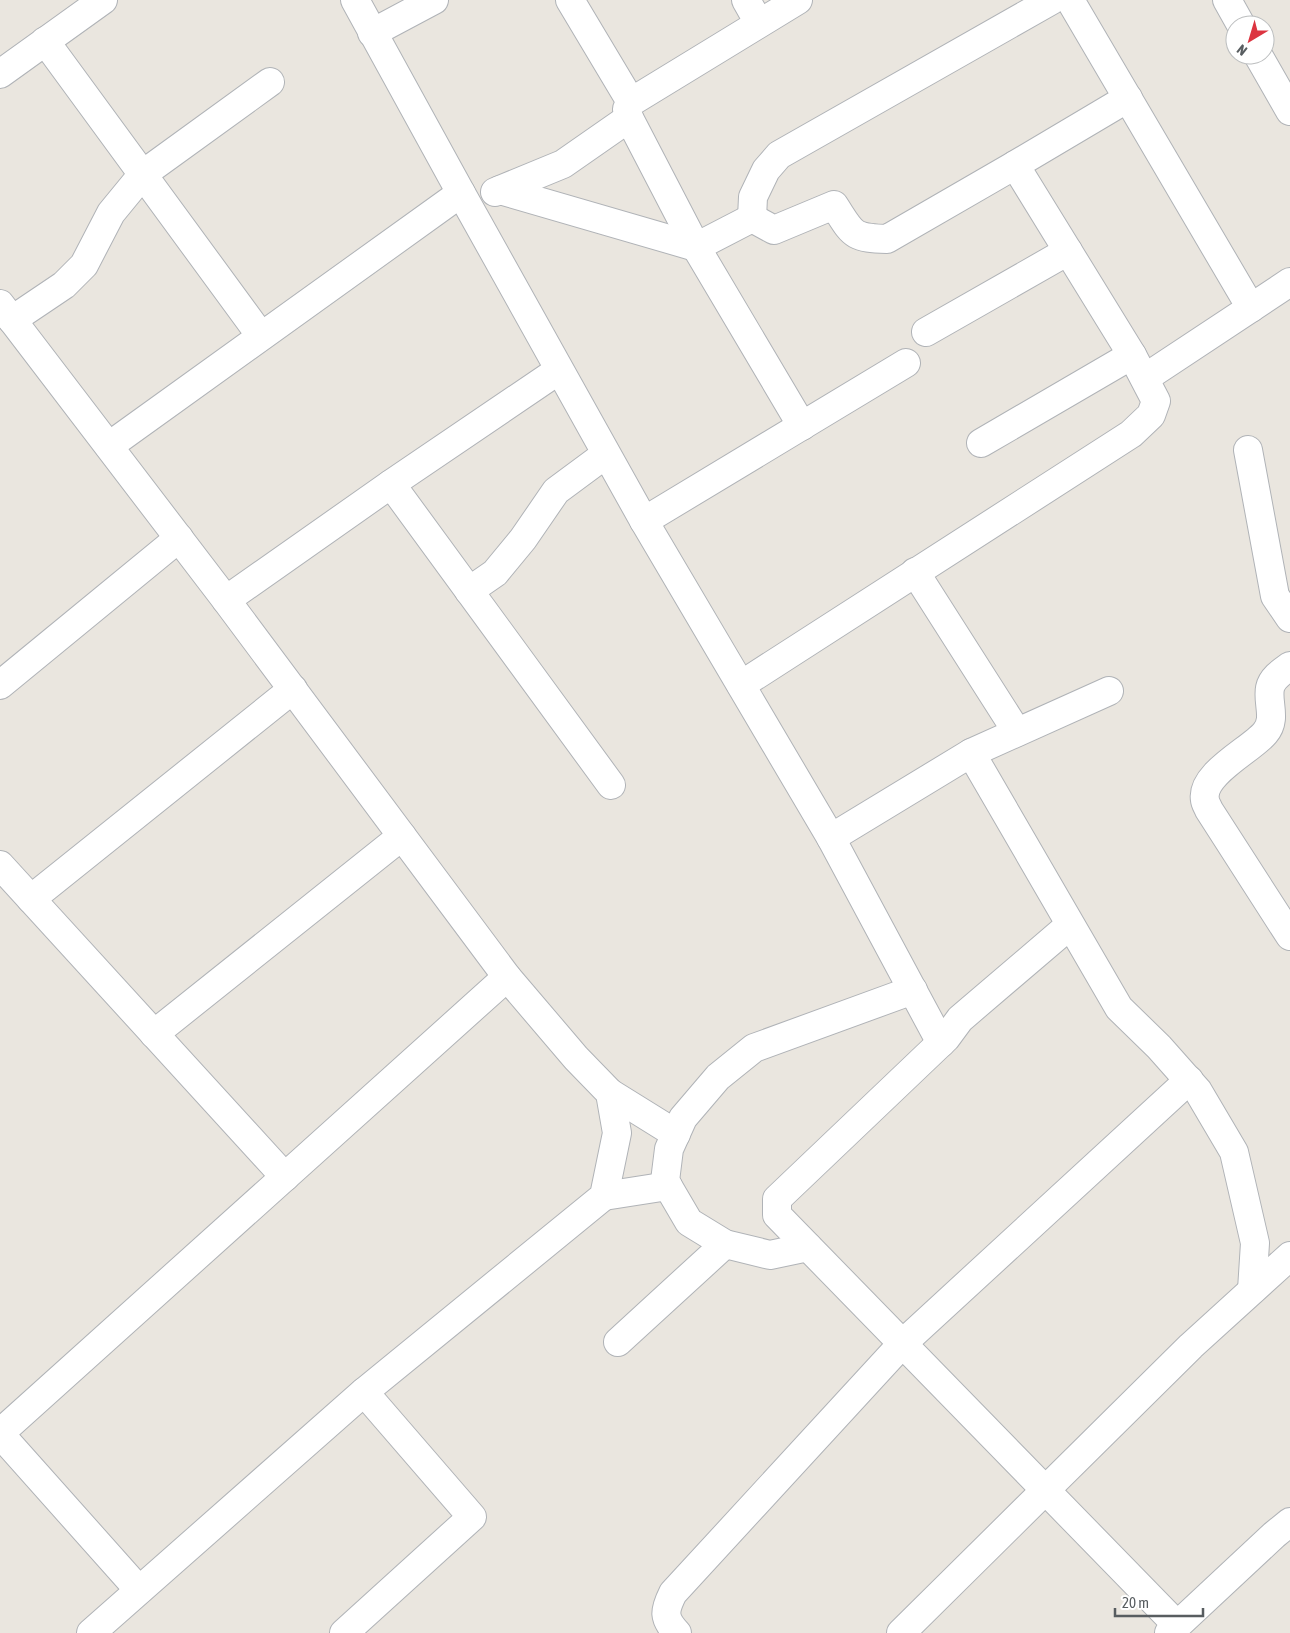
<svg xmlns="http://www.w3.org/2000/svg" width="1290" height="1633" font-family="'Asap Condensed',sans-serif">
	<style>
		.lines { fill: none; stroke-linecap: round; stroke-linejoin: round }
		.street-casing { stroke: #b0b3b7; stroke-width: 30 }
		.street { stroke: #fff; stroke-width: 28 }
	</style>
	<rect width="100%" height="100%" fill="#eae6df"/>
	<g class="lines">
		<!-- street casing -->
		<g class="street-casing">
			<g id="street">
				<path d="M355 0 461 193 644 521 831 838 941 1043"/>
				<path d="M570 0 631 102"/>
				<path d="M746 0 759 23"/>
				<path d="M798 0 631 102 627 109 629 118 696 247 802 426"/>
				<path d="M1070 0 1251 308"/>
				<path d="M1227 0 1241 25"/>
				<path d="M372 33 434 0"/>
				<path d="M45 41 261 336"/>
				<path d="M1258 55 1290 111"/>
				<path d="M0 74 103 0"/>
				<path d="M1015 165 1128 98"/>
				<path d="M500 190 696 247 752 218 774 230 834 205C853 234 851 238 887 239L1015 165 1132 355 1156 401 1151 415 1131 434 741 685"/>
				<path d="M495 192 563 164 629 118"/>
				<path d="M752 218 753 197 766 170 779 155 1052 0"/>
				<path d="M0 304 226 600 507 977 576 1058 610 1093 617 1133 604 1196 364 1392 91 1633"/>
				<path d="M12 320 64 285 84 265 111 213 143 174 270 82"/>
				<path d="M926 332 1068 251"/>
				<path d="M1145 378 1290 282"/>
				<path d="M981 443 1132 355"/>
				<path d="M109 446 461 193"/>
				<path d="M1248 450 1275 596 1290 618"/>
				<path d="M391 484 611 785"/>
				<path d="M644 521 906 363"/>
				<path d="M915 572 1017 732"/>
				<path d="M469 591 495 573 523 539 556 491 606 454"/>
				<path d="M226 600 391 484 559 370"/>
				<path d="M1290 666C1283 671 1272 678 1270 688 1267 703 1277 719 1265 733 1251 750 1200 774 1205 800 1205 803 1208 807 1209 810L1290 936"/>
				<path d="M0 685 179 538"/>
				<path d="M971 753 1119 1008 1159 1047 1198 1091 1234 1152 1255 1243 1252 1290"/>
				<path d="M831 838 971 753 1109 691"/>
				<path d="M0 865 285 1177"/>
				<path d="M31 899 293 689"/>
				<path d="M1070 925 960 1019 946 1038 777 1199V1215L1177 1625"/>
				<path d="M154 1034 402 836"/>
				<path d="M610 1093 676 1134"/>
				<path d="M604 1196 668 1186"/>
				<path d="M808 1247 770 1255 725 1244 689 1222 665 1181 669 1149 683 1118 718 1077 754 1048 913 990"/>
				<path d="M618 1342 725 1244"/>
				<path d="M0 1433 507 977"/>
				<path d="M0 1434 139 1590"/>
				<path d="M344 1633 472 1517 364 1392"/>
				<path d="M677 1633C663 1618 664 1611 673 1593L902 1344 1189 1080"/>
				<path d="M901 1633 1191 1346 1290 1256"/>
				<path d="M1169 1633 1274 1535 1290 1522"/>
			</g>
		</g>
		<!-- street -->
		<use href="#street" class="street"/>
	</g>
	<!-- north arrow -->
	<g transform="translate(1250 40) rotate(218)"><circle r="24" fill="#ffffff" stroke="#bcbebf"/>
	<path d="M0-4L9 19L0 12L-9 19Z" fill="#dc3440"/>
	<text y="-8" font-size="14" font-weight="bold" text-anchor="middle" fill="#585d60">N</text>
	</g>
	<!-- scale -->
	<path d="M1115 1608v8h88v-8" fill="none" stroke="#585d60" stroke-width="2.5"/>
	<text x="1122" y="1608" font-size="15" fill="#585d60" stroke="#ffffff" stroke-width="4" paint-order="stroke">20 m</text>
</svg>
